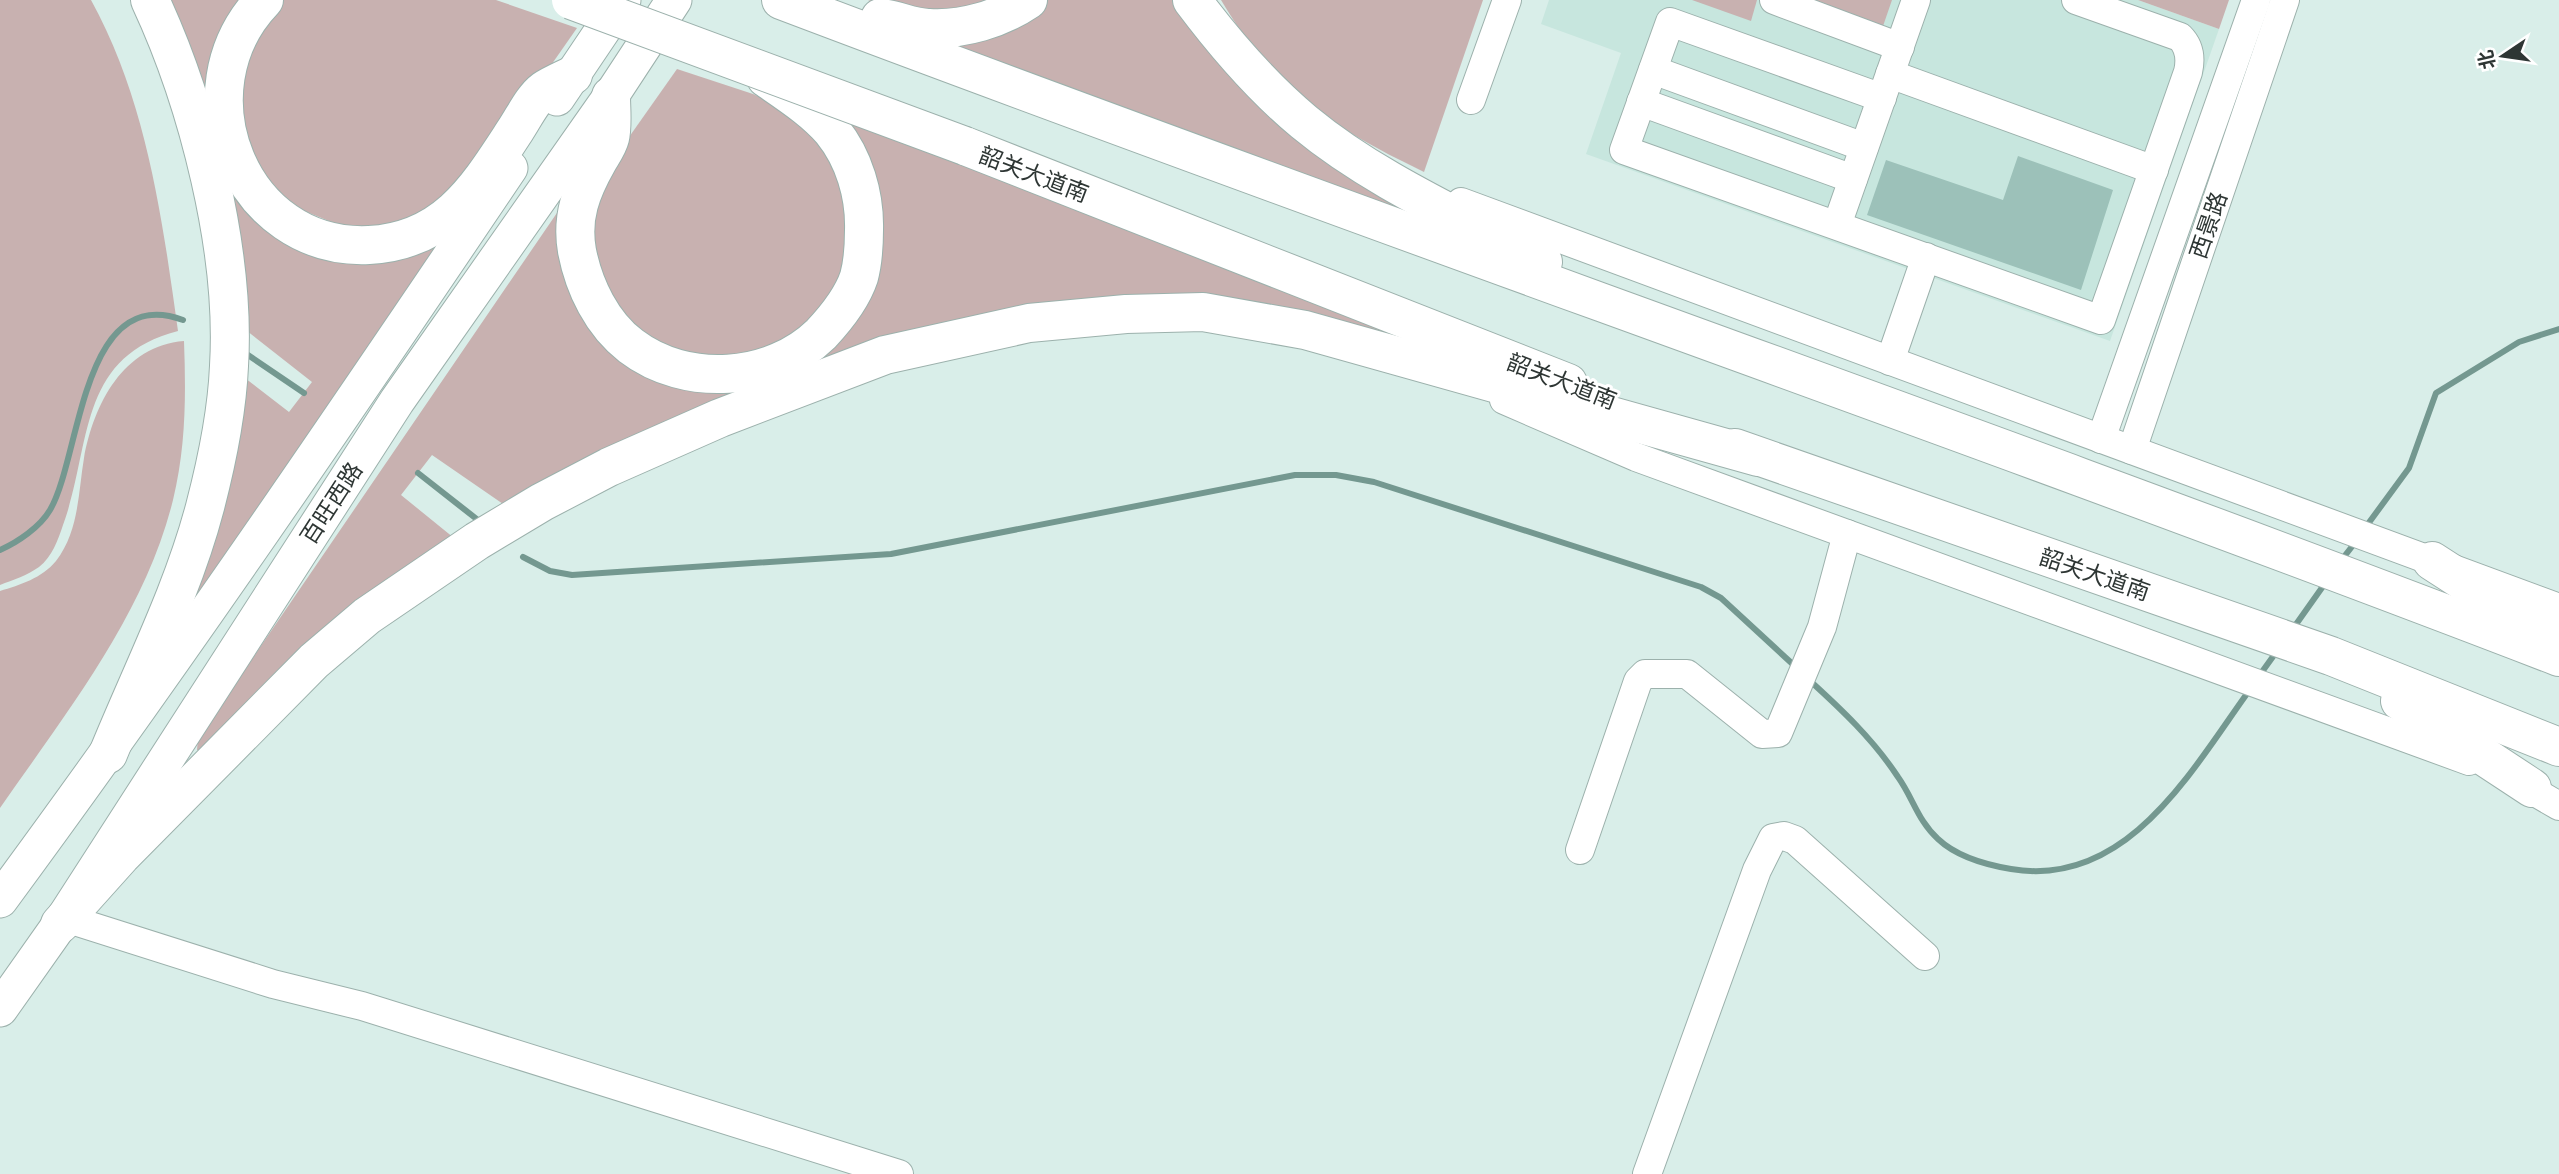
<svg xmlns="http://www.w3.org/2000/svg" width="2559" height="1174" font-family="Raleway,'Noto Sans SC',sans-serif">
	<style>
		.built { fill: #c7e6de }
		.green { fill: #c8b1b0 }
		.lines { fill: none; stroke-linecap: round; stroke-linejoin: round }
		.stream { stroke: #749890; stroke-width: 6 }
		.building { fill: #9cc1b9 }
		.minor-casing { stroke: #9cb1ac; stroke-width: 30 }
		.major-casing { stroke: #9cb1ac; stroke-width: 37 }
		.highway-casing { stroke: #9cb1ac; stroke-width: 40 }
		.minor { stroke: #fff; stroke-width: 28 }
		.major { stroke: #fff; stroke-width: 35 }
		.highway { stroke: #fff; stroke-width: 38 }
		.highway-bridge-casing { stroke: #9cb1ac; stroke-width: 40; stroke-linecap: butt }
		.highway-bridge { stroke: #fff; stroke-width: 38 }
		.labels { text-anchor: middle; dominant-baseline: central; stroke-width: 6; stroke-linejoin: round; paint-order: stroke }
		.street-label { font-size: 23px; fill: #2e3634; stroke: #fff }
	</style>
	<rect width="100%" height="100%" fill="#d9eee9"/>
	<!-- built -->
	<path class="built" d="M1549 0H2138L2219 29 2110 341 1586 154 1621 53 1541 24Z"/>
	<!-- green -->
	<g class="green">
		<path d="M0 0H91C147 102 162 217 178 331 76 357 92 447 63 525 58 540 52 557 39 567 28 575 13 580 0 585Z"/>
		<path d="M163 0H243L218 47 274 227 448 234 173 639 241 375 289 412 312 382 242 327Z"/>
		<path d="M283 0H496L577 28 456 201 427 217 351 230 280 201 242 142V60Z"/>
		<path d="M868 0H1001L987 7 908 15Z"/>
		<path d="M1048 0H1181L1414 214 963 52 958 45 1034 12Z"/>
		<path d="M1221 0H1483L1424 172C1332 128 1274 90 1221 0Z"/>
		<path d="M1692 0H1757L1751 21Z"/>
		<path d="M1800 0H1892L1882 29Z"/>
		<path d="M2138 0H2229L2219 29Z"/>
		<path d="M677 69 753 94 799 115 822 138 852 209 840 285 794 337 732 359 679 355 623 324 592 258 591 191Z"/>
		<path d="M848 119 1440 342 1053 309 506 506 432 455 401 495 454 538 200 751 197 750 198 738 561 207 564 237 674 380 847 324Z"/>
		<path d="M184 341C186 395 186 447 173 500 145 614 66 713 0 808V591C20 585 42 578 56 561 79 531 78 494 84 458 94 404 123 346 184 341Z"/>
	</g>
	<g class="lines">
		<!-- stream -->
		<g class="stream">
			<path d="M242 351 304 393"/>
			<path d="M418 473 483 524"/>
			<path d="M2365 528 2409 468 2436 393 2519 342 2559 329"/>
			<path d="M0 550C18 542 40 527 50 510 81 458 81 282 183 320"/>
			<path d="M523 557 550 571 572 575 891 554 1295 475H1336L1374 482 1701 587 1721 598 1798 669"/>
			<path d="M2340 562 2357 540"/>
			<path d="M2292 630 2326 582"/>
			<path d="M2259 676 2277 651"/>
			<path d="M1808 679C1841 709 1873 739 1898 777 1913 798 1918 821 1938 839 1956 856 1987 865 2011 869 2128 889 2193 768 2251 688"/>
		</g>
	</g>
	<!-- building -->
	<path class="building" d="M2018 156 2113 190 2081 290 1867 215 1886 160 2003 200Z"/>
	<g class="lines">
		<!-- minor casing -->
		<g class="minor-casing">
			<g id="minor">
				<path d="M1774 0 1900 47"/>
				<path d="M1653 70 1864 147"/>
				<path d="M1890 74 2154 170"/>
				<path d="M1882 98 1670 22 1624 150 2101 320 2188 72C2191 59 2190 47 2180 37L2076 0"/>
				<path d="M1471 100 1507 0"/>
				<path d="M1641 102 1853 179"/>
				<path d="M1461 202 2559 608"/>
				<path d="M1837 225 1916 0"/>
				<path d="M1890 361 1926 257"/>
				<path d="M1504 400 1636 457 2469 761"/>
				<path d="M2101 439 2256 0"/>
				<path d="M2132 450 2285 0"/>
				<path d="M2516 781 2559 806"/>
				<path d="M1580 850 1638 681 1645 674H1687L1762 734 1778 733 1822 627 1847 534"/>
				<path d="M65 918 273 984 362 1006 899 1174"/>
				<path d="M1647 1174 1757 870 1773 838 1784 836 1795 840 1925 956"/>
			</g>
		</g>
		<!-- major casing -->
		<g class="major-casing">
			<g id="major">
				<path d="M557 98 623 0"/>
				<path d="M0 900C177 660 344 414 510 168"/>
				<path d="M0 1009 60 924 397 401 611 96 674 0"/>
			</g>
		</g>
		<!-- highway casing -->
		<g class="highway-casing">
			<g id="highway">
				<path d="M264 0C177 90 240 251 369 245 447 241 478 187 516 129 524 117 533 98 544 90 553 84 563 80 573 75"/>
				<path d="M781 0C1372 224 1969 430 2559 657"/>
				<path d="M1192 0C1225 44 1262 87 1304 122 1374 180 1462 218 1543 262"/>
				<path d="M880 18C896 19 912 28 929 28 963 30 1000 19 1028 0"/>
				<path d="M611 96C611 109 613 125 610 138 608 146 602 154 598 161 581 191 571 217 577 251 584 287 602 324 631 346 686 388 772 382 821 334 836 318 852 298 859 277 863 262 864 245 864 230 865 195 854 158 832 131 814 110 789 94 766 78"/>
				<path d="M965 146 1568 383"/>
				<path d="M1735 448 2331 656 2559 747"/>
				<path d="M2432 561 2545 634"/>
				<path d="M2400 701 2532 788"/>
				<path d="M108 754C141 673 183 591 205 507 217 461 227 413 229 366 236 251 198 103 150 0"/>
				<path d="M60 924 121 856 314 661 367 616 477 541 542 502 609 467 720 418 885 355 1029 323 1126 314 1203 312 1305 330 1758 457"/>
			</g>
		</g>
		<!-- minor -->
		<use href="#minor" class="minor"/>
		<!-- major -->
		<use href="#major" class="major"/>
		<!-- highway -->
		<use href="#highway" class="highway"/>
		<!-- highway-bridge casing -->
		<g class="highway-bridge-casing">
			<path id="highway-bridge" d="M571 0 965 146"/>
		</g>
		<!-- highway-bridge -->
		<use href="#highway-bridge" class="highway-bridge"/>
	</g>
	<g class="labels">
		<!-- street labels -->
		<g class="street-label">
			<text transform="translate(1034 174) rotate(21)">韶关大道南</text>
			<text transform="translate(2208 225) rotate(-71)">西景路</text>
			<text transform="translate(1562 381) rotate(21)">韶关大道南</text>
			<text transform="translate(331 503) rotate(-57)">百旺西路</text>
			<text transform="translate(2095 574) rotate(19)">韶关大道南</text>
		</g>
	</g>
	<!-- north arrow -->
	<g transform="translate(2503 56) rotate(257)" stroke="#ffffff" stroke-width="5" paint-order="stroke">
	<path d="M0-5L12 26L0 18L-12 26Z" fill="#2e3634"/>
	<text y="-10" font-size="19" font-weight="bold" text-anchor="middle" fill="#2e3634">北</text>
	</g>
</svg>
